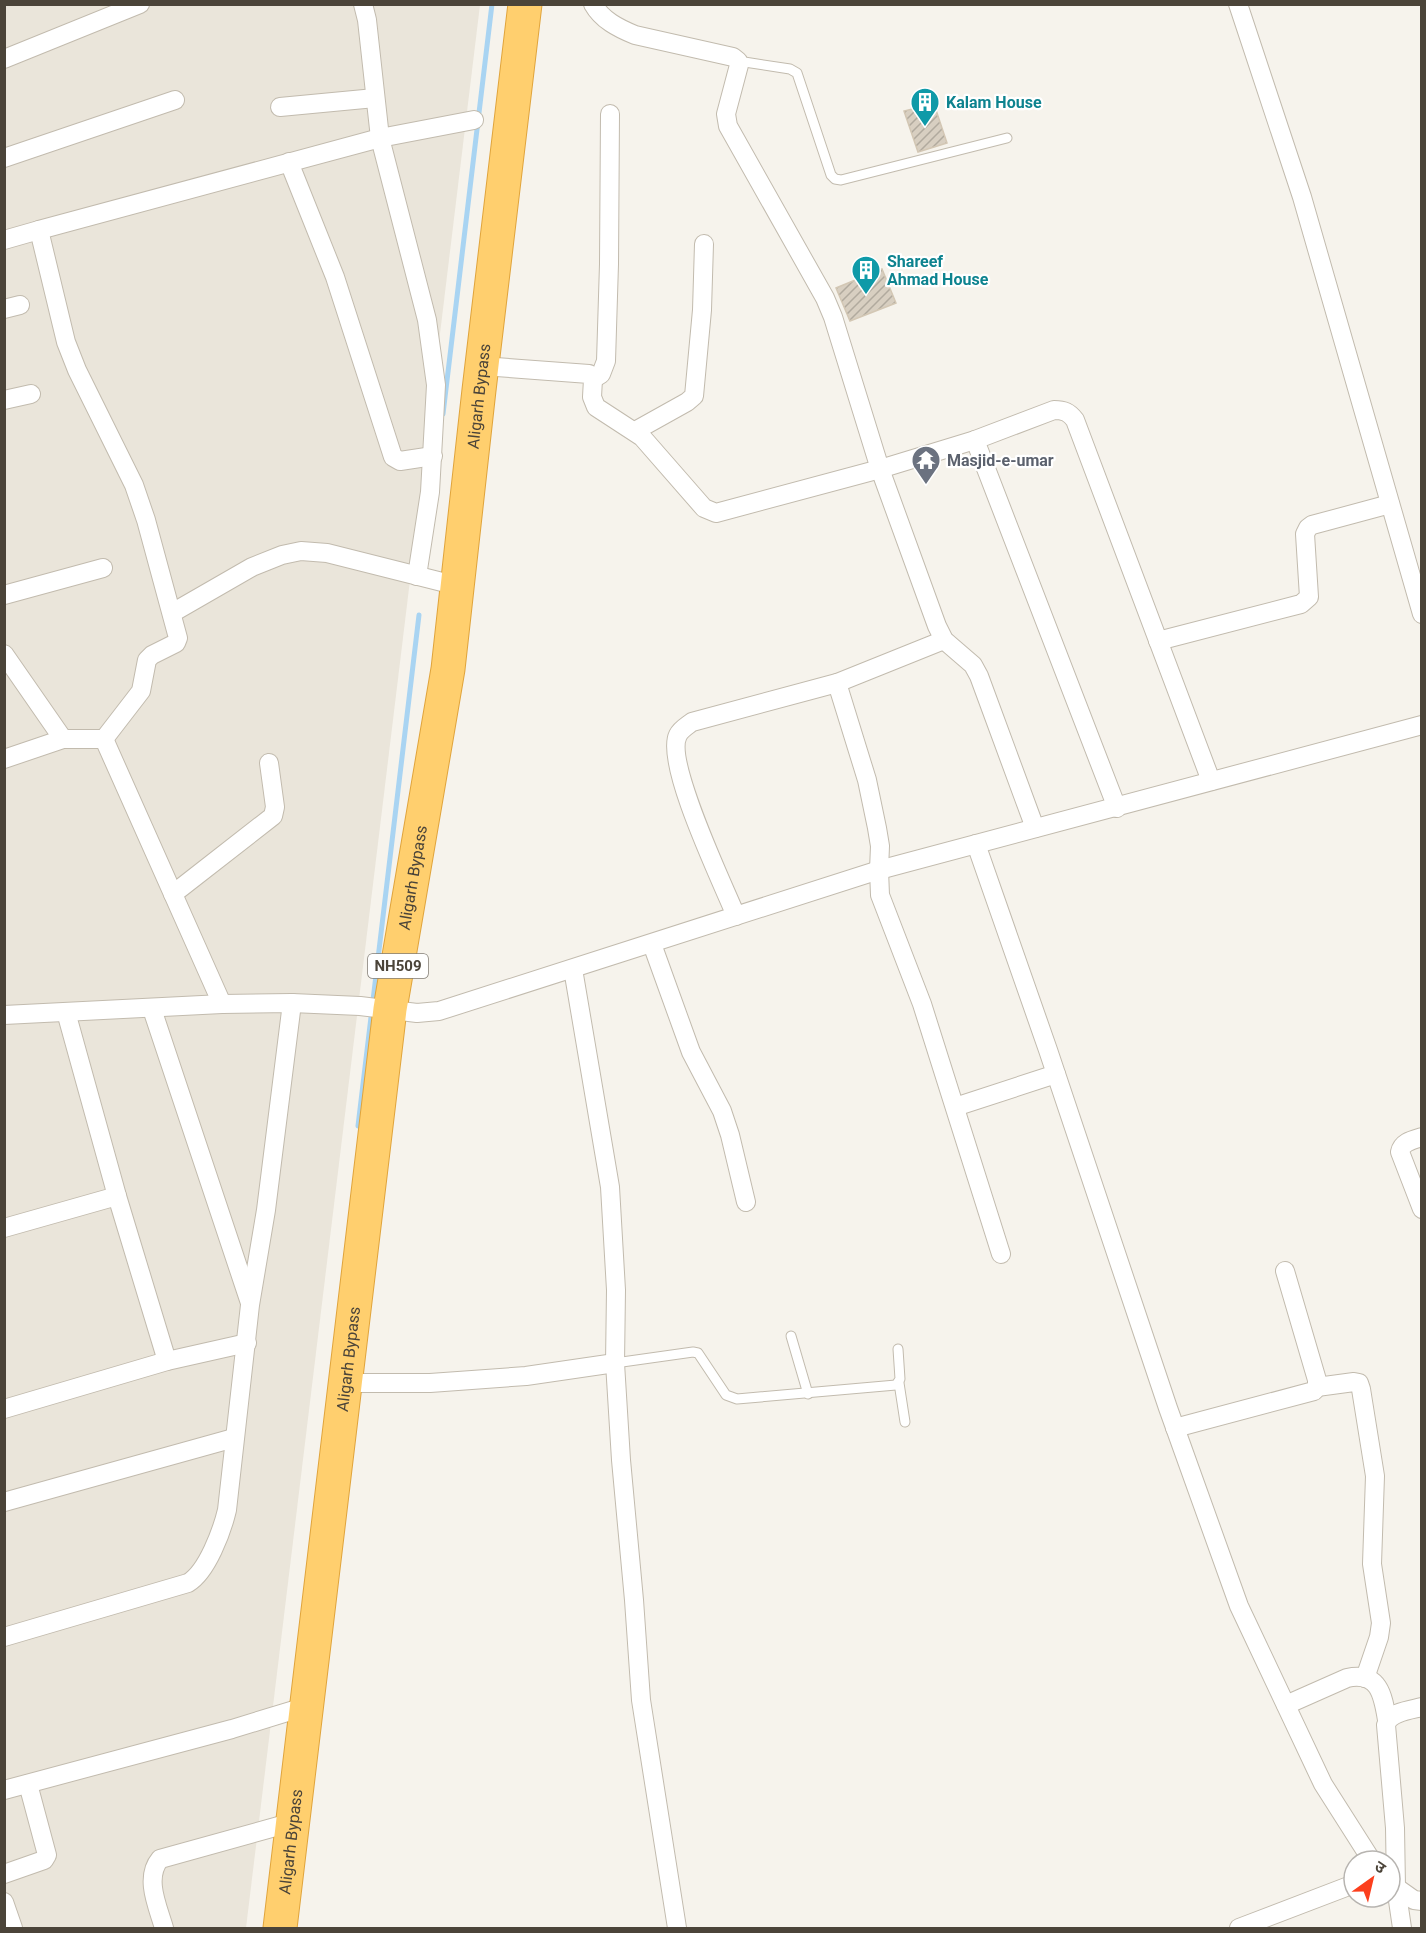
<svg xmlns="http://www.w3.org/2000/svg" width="1426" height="1933" font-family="Roboto,'Noto Sans Devanagari',sans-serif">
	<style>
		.residential { fill: #eae5da }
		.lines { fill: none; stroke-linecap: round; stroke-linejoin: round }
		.stream { stroke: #a9d4f2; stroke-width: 5 }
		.building { fill: url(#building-hatch); stroke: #d3c7b4; stroke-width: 1.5 }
		.lane-casing { stroke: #c2bbae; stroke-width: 11 }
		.street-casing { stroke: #c2bbae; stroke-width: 20 }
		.highway-casing { stroke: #e0a43c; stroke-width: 35 }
		.lane { stroke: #fff; stroke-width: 9 }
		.street { stroke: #fff; stroke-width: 18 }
		.highway { stroke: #ffcf6e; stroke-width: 33 }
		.labels { text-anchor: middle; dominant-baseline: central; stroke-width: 4.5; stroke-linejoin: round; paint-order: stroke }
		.shield { fill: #fff; stroke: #817c74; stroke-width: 1.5 }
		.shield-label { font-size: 15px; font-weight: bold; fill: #4b4439 }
		.culture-label { font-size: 16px; font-weight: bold; fill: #0d838f; stroke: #fff; text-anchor: start }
		.street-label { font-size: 16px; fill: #4b4439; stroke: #fff }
		.worship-label { font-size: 16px; font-weight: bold; fill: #5b616d; stroke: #fff; text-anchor: start }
	</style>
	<defs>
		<pattern id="building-hatch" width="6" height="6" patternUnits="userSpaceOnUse" patternTransform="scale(1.5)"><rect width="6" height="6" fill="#d8cfc1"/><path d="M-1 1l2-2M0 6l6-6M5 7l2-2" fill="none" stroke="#b1aa9e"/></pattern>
	</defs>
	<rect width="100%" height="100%" fill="#f6f3ec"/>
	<!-- residential -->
	<path class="residential" d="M5 5H480L246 1928H5Z"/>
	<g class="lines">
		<!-- stream -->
		<g class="stream">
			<path d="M443 414 492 4"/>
			<path d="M358 1126 419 615"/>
		</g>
	</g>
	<!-- building -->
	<g class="building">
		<path d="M934 104 947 143 918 152 904 111Z"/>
		<path d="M882 269 896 303 850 321 836 288Z"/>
	</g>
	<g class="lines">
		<!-- lane casing -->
		<g class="lane-casing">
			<g id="lane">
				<path d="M738 61 790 69 797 73 831 175 835 179 841 180 1007 138"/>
				<path d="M791 1336 808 1394"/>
				<path d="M615 1363 693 1352 698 1353 726 1395 737 1399 896 1385 900 1379 898 1349"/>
				<path d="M899 1383 905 1422"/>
			</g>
		</g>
		<!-- street casing -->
		<g class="street-casing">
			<g id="street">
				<path d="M363 4 367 20 380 138 427 320 436 385 430 492 417 576"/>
				<path d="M593 4C602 20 618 28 635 35L733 57 738 61 739 65 726 114 728 126 825 298 833 317 880 469 937 626 944 640 973 665 979 676 1035 828"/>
				<path d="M1238 4 1302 197 1422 614"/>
				<path d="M4 59 140 4"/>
				<path d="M280 107 375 98"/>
				<path d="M4 158 175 100"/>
				<path d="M289 162 335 277 393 457 400 461 433 456"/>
				<path d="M4 240 39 230"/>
				<path d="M4 309 20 305"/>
				<path d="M482 366 589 374 593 379 592 397 596 407 642 437 704 508 716 513 880 469 975 440 1054 410C1064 410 1069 412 1075 420L1211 781"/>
				<path d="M593 379 601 374 606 361 609 264 610 114"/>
				<path d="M4 400 31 394"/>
				<path d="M635 431 687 402 694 396 702 310 704 244"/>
				<path d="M975 440 1117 808"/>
				<path d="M4 595 103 568"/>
				<path d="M172 613 252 567 282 555 301 551 327 553 458 586"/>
				<path d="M1158 641 1301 604 1309 597 1305 534 1308 528 1312 525 1390 504"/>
				<path d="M4 654 63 739H104L222 1004"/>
				<path d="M837 683 867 780 877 828 880 846 879 870 880 895 922 1004 1001 1254"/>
				<path d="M104 739 141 691 147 660 152 655 176 643 178 638 146 520 134 485 77 370 66 342 39 230 380 138 474 120"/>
				<path d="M4 759 63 739"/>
				<path d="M976 844 1048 1050 1168 1408 1239 1606 1323 1784 1372 1861"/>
				<path d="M173 894 273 816 275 807 269 763"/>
				<path d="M736 916C723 884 664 762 678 735 681 729 687 726 692 722L837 683 944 640"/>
				<path d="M652 944 691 1052 722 1111 730 1135 746 1202"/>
				<path d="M573 969 610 1187 616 1290 615 1363 621 1460 634 1600 641 1700 677 1928"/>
				<path d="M152 1009 250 1303"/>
				<path d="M66 1012 117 1196 167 1361"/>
				<path d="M4 1015 222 1004 292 1003 360 1006 417 1013 439 1011 879 870 1422 725"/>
				<path d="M955 1107 1056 1074"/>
				<path d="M1422 1137C1412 1140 1402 1142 1400 1152L1422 1209"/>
				<path d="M4 1228 117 1196"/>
				<path d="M346 1383H430L526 1376 615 1363"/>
				<path d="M1317 1387 1354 1382 1359 1383 1361 1389 1375 1476 1372 1564 1381 1623 1379 1637 1365 1678"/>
				<path d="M4 1409 167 1361 247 1343"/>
				<path d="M1175 1428 1314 1391 1317 1387V1380L1285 1271"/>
				<path d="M4 1502 234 1438"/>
				<path d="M4 1637 188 1583C207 1572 222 1531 227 1510L250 1305 266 1210 292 1003"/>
				<path d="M1286 1705 1347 1678C1379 1671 1383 1695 1387 1720"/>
				<path d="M4 1790 232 1729 307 1706"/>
				<path d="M4 1874 44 1860 47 1855 28 1784"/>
				<path d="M1390 1883 1414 1900 1422 1901"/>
				<path d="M4 1902 13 1928"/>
				<path d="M164 1928C158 1907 144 1878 160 1859L293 1822"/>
				<path d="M1239 1928 1354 1884"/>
				<path d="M1402 1928 1396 1887 1395 1828 1386 1725C1389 1712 1410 1710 1422 1707"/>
			</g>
		</g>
		<!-- highway casing -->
		<g class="highway-casing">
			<g id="highway">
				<path id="s1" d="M280 1928 390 1009 448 669 479 390 525 4"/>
			</g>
		</g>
		<!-- lane -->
		<use href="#lane" class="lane"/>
		<!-- street -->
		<use href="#street" class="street"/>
		<!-- highway -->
		<use href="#highway" class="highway"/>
	</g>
	<!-- icons -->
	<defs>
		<g id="building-pin" transform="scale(1.5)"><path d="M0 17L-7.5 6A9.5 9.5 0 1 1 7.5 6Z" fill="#0f9aa8" stroke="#fff"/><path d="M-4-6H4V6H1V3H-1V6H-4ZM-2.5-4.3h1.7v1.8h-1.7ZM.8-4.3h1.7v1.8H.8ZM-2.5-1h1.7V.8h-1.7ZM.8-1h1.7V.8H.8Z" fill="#fff"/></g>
		<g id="temple-pin" transform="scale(1.5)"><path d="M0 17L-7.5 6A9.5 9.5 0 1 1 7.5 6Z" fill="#6b7280" stroke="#fff"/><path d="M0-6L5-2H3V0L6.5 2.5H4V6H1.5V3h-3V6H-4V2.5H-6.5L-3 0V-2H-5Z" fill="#fff"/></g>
	</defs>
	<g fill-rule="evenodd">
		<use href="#building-pin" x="925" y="102"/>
		<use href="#building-pin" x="866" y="270"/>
		<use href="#temple-pin" x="926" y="460"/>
	</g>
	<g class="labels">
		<!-- shield labels -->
		<rect class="shield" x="368" y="954" width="60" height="24" rx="4.5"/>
		<g class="shield-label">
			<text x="398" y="966">NH509</text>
		</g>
		<!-- culture labels -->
		<g class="culture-label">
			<text x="946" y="102">Kalam House</text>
			<text x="887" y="261">Shareef<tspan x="887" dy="18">Ahmad House</tspan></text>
		</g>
		<!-- street labels -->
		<g class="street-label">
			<text stroke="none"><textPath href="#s1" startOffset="1545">Aligarh Bypass</textPath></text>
			<text stroke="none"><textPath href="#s1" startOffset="1059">Aligarh Bypass</textPath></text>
			<text stroke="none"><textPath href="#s1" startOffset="573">Aligarh Bypass</textPath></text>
			<text stroke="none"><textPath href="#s1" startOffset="87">Aligarh Bypass</textPath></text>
		</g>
		<!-- worship labels -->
		<g class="worship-label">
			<text x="947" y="460">Masjid-e-umar</text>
		</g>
	</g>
	<!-- border -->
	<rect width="1426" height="1933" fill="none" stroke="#4b4439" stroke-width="12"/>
	<!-- north arrow -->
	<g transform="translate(1372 1879) rotate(34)"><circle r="28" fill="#ffffff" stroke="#b7b4b0" stroke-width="1.5"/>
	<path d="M0-4.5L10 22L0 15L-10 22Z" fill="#fc3f1d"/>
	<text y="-9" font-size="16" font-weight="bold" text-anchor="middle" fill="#4b4439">उ</text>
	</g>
</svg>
